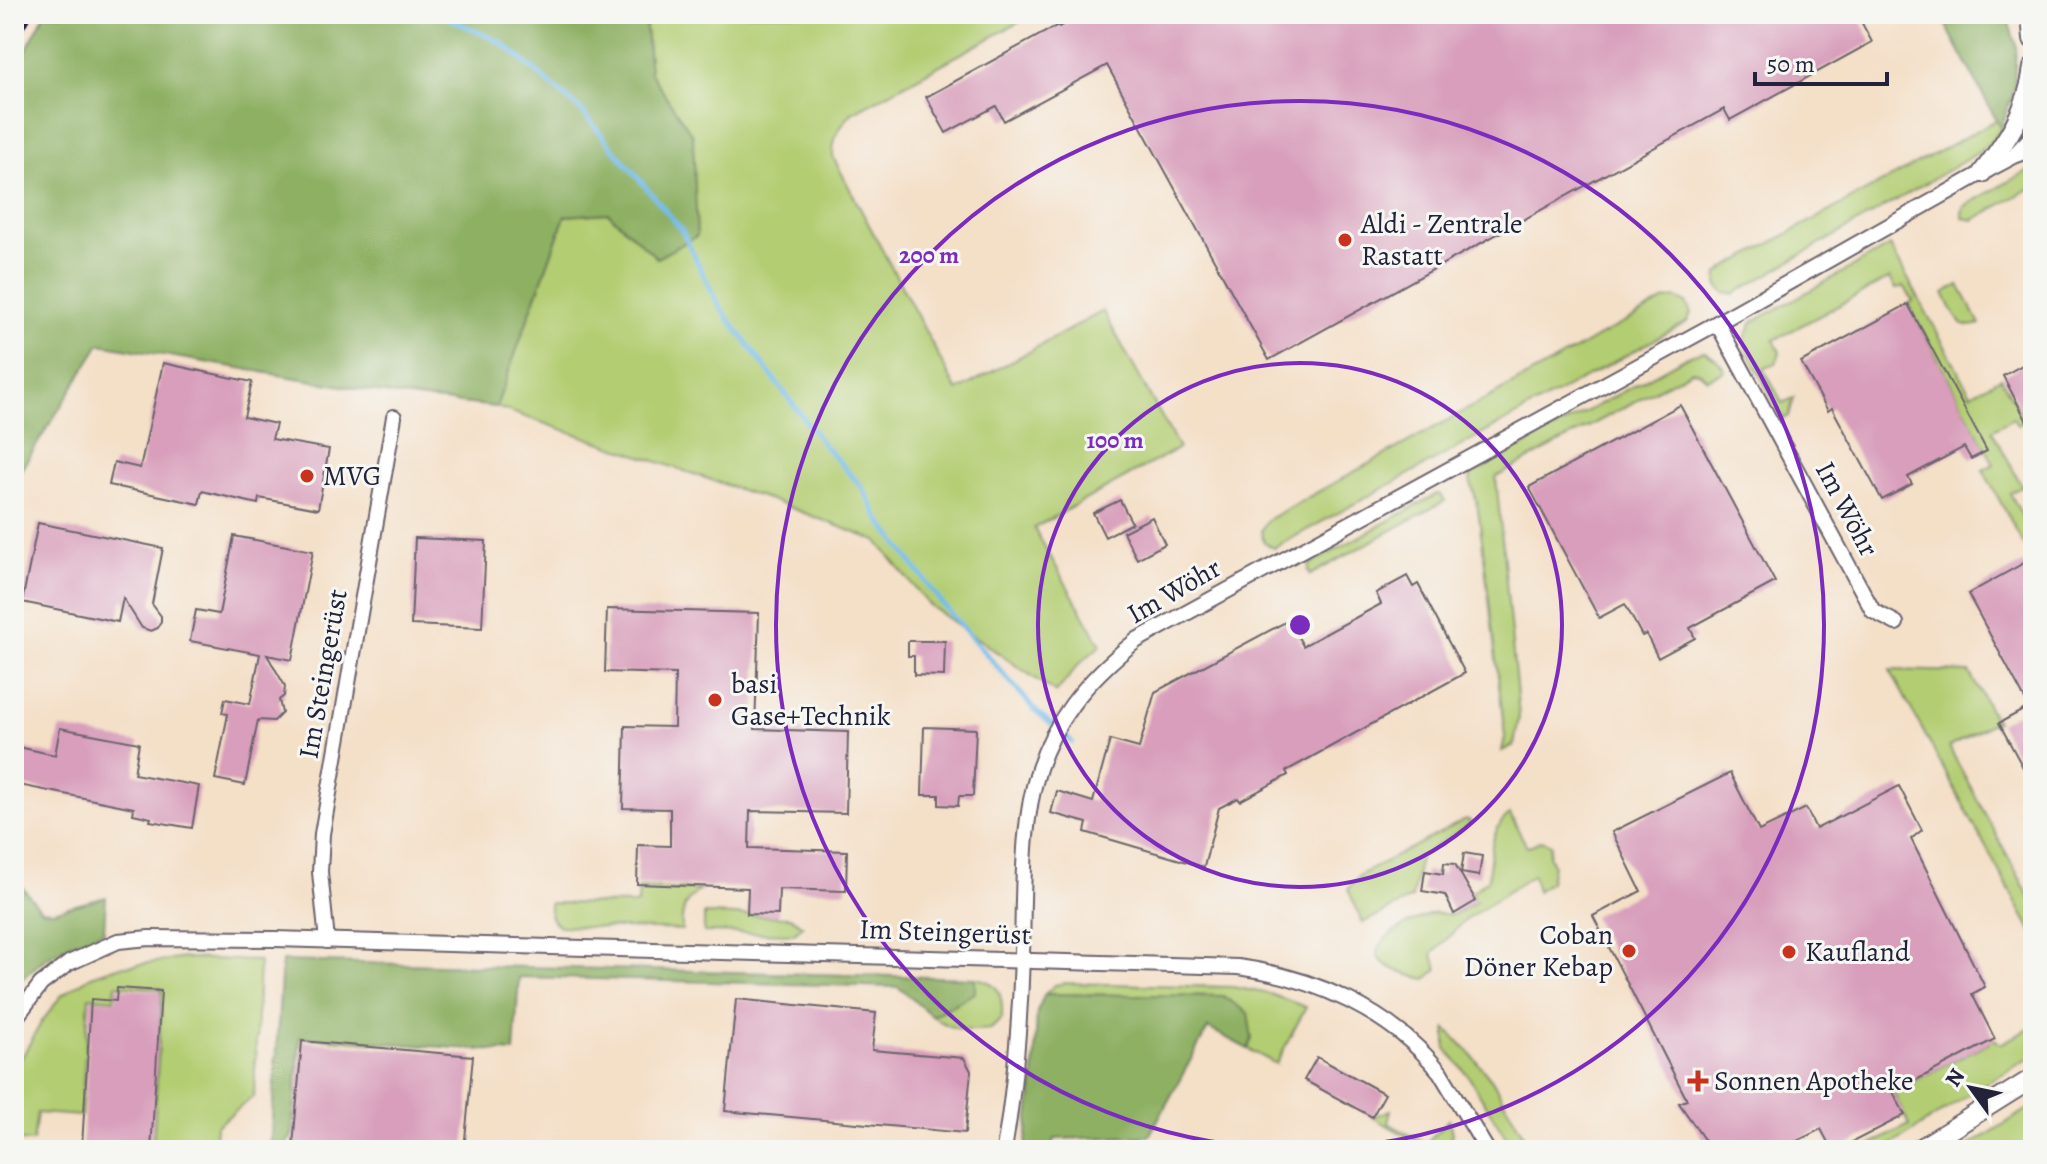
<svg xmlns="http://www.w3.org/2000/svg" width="2047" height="1164" font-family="Alegreya,serif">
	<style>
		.green { fill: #b3cd72; stroke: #6a7856; stroke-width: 2 }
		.forest { fill: #8eb064; stroke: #586950; stroke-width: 2 }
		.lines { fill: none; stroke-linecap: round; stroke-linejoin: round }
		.stream { stroke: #73bceb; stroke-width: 5 }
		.building { fill: #d89ebb }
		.minor-casing { stroke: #6c646c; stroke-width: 18 }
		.tertiary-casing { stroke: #6c646c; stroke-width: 22 }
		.minor { stroke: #fff; stroke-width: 14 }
		.tertiary { stroke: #fff; stroke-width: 18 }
		.rail-casing { stroke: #22223b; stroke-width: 8 }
		.rail { stroke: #f6f6f2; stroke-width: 5; stroke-dasharray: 15; stroke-linecap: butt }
		.ring { fill: none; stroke: #7b2cbf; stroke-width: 4 }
		.poi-dot { fill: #c8321e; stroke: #f6f6f2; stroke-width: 3 }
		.labels { text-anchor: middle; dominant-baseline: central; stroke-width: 6; stroke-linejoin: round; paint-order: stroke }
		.poi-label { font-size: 28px; fill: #22223b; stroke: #f6f6f2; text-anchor: start }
		.street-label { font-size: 28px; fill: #22223b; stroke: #f6f6f2 }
		.centre { fill: #7b2cbf; stroke: #f6f6f2; stroke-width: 4 }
		.ring-label { font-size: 24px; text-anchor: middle; font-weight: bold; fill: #7b2cbf; stroke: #f6f6f2; stroke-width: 6; stroke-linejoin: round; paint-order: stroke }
	</style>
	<rect width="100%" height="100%" fill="#f6f6f2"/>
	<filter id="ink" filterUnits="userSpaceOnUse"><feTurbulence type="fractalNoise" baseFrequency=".0125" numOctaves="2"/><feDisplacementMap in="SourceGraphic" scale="16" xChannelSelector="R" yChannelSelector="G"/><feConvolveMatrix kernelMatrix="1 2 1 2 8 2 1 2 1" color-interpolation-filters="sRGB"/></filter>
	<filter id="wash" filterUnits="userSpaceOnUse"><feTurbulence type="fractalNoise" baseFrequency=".006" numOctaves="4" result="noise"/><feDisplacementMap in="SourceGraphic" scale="32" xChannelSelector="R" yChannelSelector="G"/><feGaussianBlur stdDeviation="1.8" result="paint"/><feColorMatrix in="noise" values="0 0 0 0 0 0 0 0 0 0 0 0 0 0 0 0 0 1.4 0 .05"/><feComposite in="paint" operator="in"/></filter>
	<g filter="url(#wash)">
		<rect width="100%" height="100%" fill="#f4dfc7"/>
		<!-- green -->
		<g class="green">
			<path d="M658 14H1034L852 113C838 129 833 136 833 157L957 391 1103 311 1179 448 1034 528 1101 645 1079 664 1056 693 929 605 877 541 773 501 496 407 565 216 608 213 657 258 693 137 650 73 645 18Z"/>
			<path d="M1996 120 2001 129 1991 141 1976 154 1734 294 1725 293 1717 285 1718 274 1727 267Z"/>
			<path d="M2033 168V187L1973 220 1964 218 1962 215 1963 207Z"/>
			<path d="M1890 246 1971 394 2001 378 2025 422 2017 425 2013 418 1992 430 2022 486 2010 493 2033 537V540L2024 545 1983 470 1994 464 1908 304 1913 301 1904 286 1896 289 1890 278 1774 340 1780 352 1776 363 1764 369 1782 403 1794 398 1789 416 1783 419 1745 346V338L1753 322Z"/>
			<path d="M1959 285 1980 324C1957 332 1953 310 1944 293Z"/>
			<path d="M1676 298 1686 303 1691 313 1687 322 1274 548 1264 542 1261 531 1267 520 1665 300Z"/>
			<path d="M1703 351C1713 355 1720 361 1725 371L1707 379 1699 372 1691 371 1496 477 1519 717 1514 745 1502 751 1505 737 1483 548 1477 502 1470 480 1472 474 1690 355Z"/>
			<path d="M1437 494 1441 495 1445 501 1310 575 1308 570 1310 564Z"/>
			<path d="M1890 670 1969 672 1996 721 1949 747 2033 903V934Z"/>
			<path d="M1510 814 1527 847 1542 840 1551 844 1549 856 1553 865 1550 882 1537 891 1533 875 1465 920 1432 954 1438 969 1426 979C1412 977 1390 970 1380 960 1363 942 1423 915 1435 913 1441 913 1448 916 1454 914 1461 912 1469 905 1476 902L1471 893 1488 879C1491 857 1490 826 1510 814Z"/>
			<path d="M1466 819 1470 821 1468 825 1420 857 1412 898 1363 923 1348 889 1360 875Z"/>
			<path d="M639 888 700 890C684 901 681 911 682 930L560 926C549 920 550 915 550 903L638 904Z"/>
			<path d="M704 914 790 917 803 926 793 934 704 932Z"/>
			<path d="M186 958 259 961 254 1096 216 1126 214 1150 153 1148 162 989 116 985 114 999 89 997 81 1116 37 1113 33 1142 18 1141 16 1150H14V1083L22 1057 41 1023 61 996 91 976 118 967Z"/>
			<path d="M975 978C1000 982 1003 995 1002 1018L991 1029C965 1031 954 1032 932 1016L974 993Z"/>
			<path d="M1065 983 1233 987 1270 994 1306 1007 1276 1064 1248 1049 1252 1039 1223 996 1045 994 1055 985Z"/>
			<path d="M2033 1027V1056L1983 1085 1884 1150H1861L1909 1125 1893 1092 1995 1039 2000 1044Z"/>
			<path d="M1446 1029 1470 1053 1492 1080 1532 1150H1514L1467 1074 1446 1049Z"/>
			<path d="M2033 1106V1150H1963Z"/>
			<path d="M1391 1110 1388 1123 1426 1144 1449 1119 1452 1134 1448 1149 1421 1150 1424 1146 1372 1117Z"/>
		</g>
		<!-- forest -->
		<g class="forest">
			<path d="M45 14H658L645 18 650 73 693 136 697 236 657 258 608 213 565 216 496 407 406 397 100 344 14 481V73Z"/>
			<path d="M1940 14H2006L2016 45 2014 89 2001 129Z"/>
			<path d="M22 887 41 910 53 911 106 897 104 931 68 945 41 962 14 986V894Z"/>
			<path d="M282 961 975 978V993L932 1016 898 987 519 977 514 1052 300 1037 292 1136 283 1150H270Z"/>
			<path d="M1045 994 1223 996 1248 1013 1252 1039 1248 1049 1208 1028 1149 1136 1055 1139 1050 1150H1025L1034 1075 1037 1011Z"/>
		</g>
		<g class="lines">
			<!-- stream -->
			<path class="stream" d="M439 14 502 43 579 108 681 229 719 306 823 444 862 487 879 519 944 606 1036 711 1072 742"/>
		</g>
		<g id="blocks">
			<!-- building -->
			<g class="building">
				<path d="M1083 14H1857L1872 42 1730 120 1724 109 1269 360 1107 65 1004 121 996 106 946 133 926 97 1058 25 1059 27Z"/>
				<path d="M1908 304 1987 451 1971 459 1964 447 1908 477 1912 484 1882 500 1832 408 1828 411 1801 362Z"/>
				<path d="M2033 359V433L2003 376Z"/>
				<path d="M163 363 252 382 244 417 276 424 272 439 329 449 318 509 259 498 258 504 202 491 199 504 109 485 114 462 140 468Z"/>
				<path d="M1680 405 1775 582 1690 628 1695 638 1658 658 1646 634 1642 636 1625 604 1599 618 1529 487Z"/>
				<path d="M1120 500 1132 523 1105 537 1093 513Z"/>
				<path d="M1152 517 1165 544 1137 559 1123 532Z"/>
				<path d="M38 523 163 548 152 604 161 616V621L158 628 151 631 142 628 123 598 118 622 22 602Z"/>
				<path d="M234 536 313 551 292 660 267 655 285 686 284 696 279 700 282 713 274 721 258 720 245 785 215 779 228 714 222 713 225 699 250 704 260 654 190 641 196 610 219 614Z"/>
				<path d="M415 538 486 541 482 628 411 625Z"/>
				<path d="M2033 558V786L1999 723 2029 707 1968 594Z"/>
				<path d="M1407 576 1413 587 1418 584 1465 673 1286 771 1288 775 1240 801 1238 798 1219 808 1204 867 1085 832 1087 823 1051 813 1057 791 1093 802 1110 740 1139 748 1155 692 1289 620 1303 646 1381 604 1376 593Z"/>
				<path d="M607 609 759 613 755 729 848 732 846 813 750 811 749 848 847 851 846 891 779 889 778 915 747 914 748 888 637 884 638 845 670 846V809L623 808 625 726 674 727 675 674 605 672Z"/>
				<path d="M908 641H945L944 676 914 675V656H908Z"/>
				<path d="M924 727 976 729 973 796H959L958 806 939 805V795H922Z"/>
				<path d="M60 728 139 743 134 774 199 786 192 828 150 821 151 818 133 814 134 808 14 784V746L55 755Z"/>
				<path d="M1730 773 1759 831 1806 808 1816 829 1899 786 1922 830 1911 839 1985 987 1972 994 1995 1039 1893 1092 1905 1115 1837 1150H1832L1821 1129 1779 1150H1717L1703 1138 1679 1103 1687 1100 1593 916 1641 891 1612 832Z"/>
				<path d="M1464 853 1482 856 1479 876 1461 873Z"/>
				<path d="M1444 863 1455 864 1476 901 1454 914 1445 895 1422 891 1425 871 1443 874Z"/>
				<path d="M117 988 161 991 151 1150H101V1148L82 1146 91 999 116 1001Z"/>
				<path d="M736 999 876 1013 872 1050 964 1058 971 1071 965 1133 725 1111Z"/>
				<path d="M302 1041 473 1056 464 1150H339L293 1146Z"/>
				<path d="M1317 1057 1385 1094 1372 1117 1304 1080Z"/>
			</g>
		</g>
	</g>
	<g filter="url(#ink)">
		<use href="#blocks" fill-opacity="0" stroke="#6c646c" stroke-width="2"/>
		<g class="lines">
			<!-- minor casing -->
			<g class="minor-casing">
				<g id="minor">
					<path d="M2017 152 2033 135"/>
					<path d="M1717 323 1873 611 1896 623"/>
					<path d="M327 941 320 872 322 834 394 417"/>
					<path d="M14 1020 41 984 69 963 118 941 149 938 275 939 1238 967C1313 977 1391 1011 1440 1072L1487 1150"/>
					<path d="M1004 1150C1015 1086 1020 1020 1022 956 1025 816 1016 735 1137 640L1717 323 1982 173 2014 156 2033 149"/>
				</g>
			</g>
			<!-- tertiary casing -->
			<g class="tertiary-casing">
				<g id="tertiary">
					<path d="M2031 14 2033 39"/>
					<path d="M1982 173C2007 141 2028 109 2033 68"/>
					<path d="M1918 1150 2033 1078"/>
				</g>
			</g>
			<!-- minor -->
			<use href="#minor" class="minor"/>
			<!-- tertiary -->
			<use href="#tertiary" class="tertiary"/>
			<!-- rail casing -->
			<g class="rail-casing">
				<path id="rail" d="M14 39 28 14"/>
			</g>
			<!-- rail -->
			<use href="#rail" class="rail"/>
		</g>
	</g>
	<!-- distance rings -->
	<g class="ring">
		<circle cx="1300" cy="625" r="262"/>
		<circle cx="1300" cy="625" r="524"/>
	</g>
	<!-- markers -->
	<g class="poi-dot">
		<circle cx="1345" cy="240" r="8"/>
		<circle cx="307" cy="476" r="8"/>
		<circle cx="715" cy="700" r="8"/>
		<circle cx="1629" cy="951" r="8"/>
		<circle cx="1789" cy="952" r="8"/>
		<path d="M1694 1069h8v8h8v8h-8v8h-8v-8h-8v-8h8z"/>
	</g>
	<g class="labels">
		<!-- poi labels -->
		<g class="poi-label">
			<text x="1361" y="224">Aldi - Zentrale<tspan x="1361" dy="32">Rastatt</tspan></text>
			<text x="323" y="476">MVG</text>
			<text x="731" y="684">basi<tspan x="731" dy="32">Gase+Technik</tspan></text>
			<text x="1613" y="935" text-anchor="end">Coban<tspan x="1613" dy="32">Döner Kebap</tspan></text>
			<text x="1805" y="952">Kaufland</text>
			<text x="1714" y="1081">Sonnen Apotheke</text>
		</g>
		<!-- street labels -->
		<g class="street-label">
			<text transform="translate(1847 509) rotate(62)">Im Wöhr</text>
			<text transform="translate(1174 591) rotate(-30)">Im Wöhr</text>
			<text transform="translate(323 674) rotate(-80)">Im Steingerüst</text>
			<text transform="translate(945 932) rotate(2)">Im Steingerüst</text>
		</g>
	</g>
	<circle cx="1300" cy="625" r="12" class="centre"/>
	<g class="ring-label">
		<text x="929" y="263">200 m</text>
		<text x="1115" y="448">100 m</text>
	</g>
	<!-- margin -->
	<rect width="2047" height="1164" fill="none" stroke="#f6f6f2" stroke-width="48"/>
	<!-- north arrow -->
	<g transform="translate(1971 1088) rotate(303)" stroke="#f6f6f2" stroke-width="6" paint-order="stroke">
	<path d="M0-6L14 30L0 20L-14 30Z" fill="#22223b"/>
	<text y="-12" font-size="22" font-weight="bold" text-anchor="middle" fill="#22223b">N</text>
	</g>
	<!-- scale -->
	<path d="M1755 72v12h132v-12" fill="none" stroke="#22223b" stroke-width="4"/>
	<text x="1767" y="72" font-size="24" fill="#22223b" stroke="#f6f6f2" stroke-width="6" paint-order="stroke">50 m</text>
</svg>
